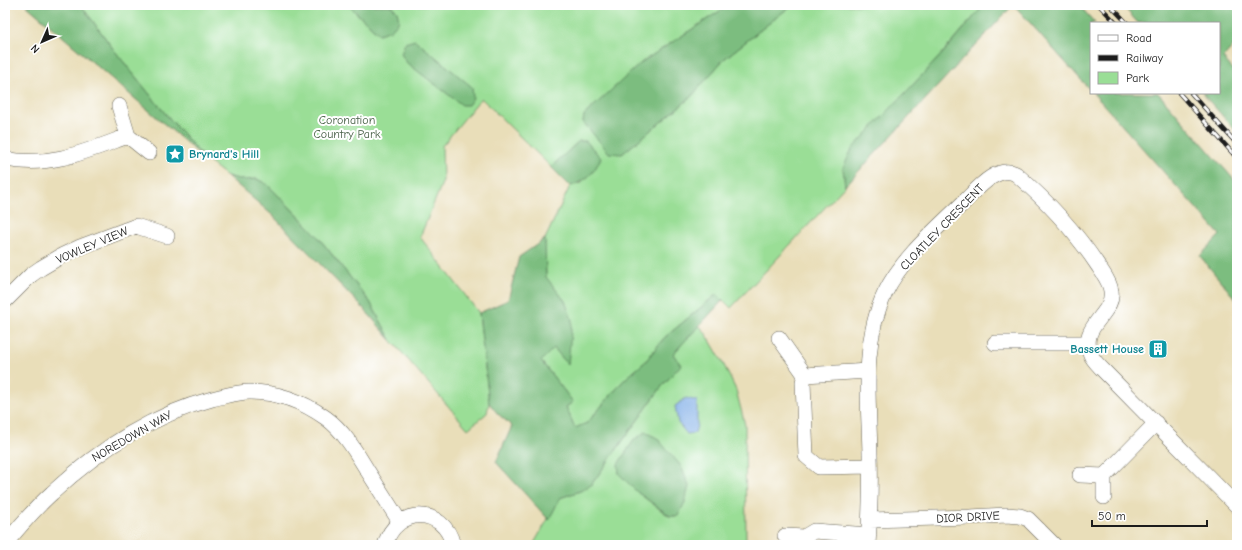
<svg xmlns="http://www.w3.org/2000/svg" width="1242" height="550" font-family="'Comic Neue',sans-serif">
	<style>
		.green { fill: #9ade96; stroke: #5b7d59; fill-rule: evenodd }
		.forest { fill: #7bbd7f; stroke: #4c6c4e }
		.water { fill: #7cabe6; stroke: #4c6481 }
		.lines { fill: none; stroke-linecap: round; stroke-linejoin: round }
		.street-casing { stroke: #646053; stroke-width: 16 }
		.street { stroke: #fff; stroke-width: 15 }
		.rail-casing { stroke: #1c1c1c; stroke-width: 4.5 }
		.rail { stroke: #fff; stroke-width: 3; stroke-dasharray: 9; stroke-linecap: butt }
		.labels { text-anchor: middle; stroke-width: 4; stroke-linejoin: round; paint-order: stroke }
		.park-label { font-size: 12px; fill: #486047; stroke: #fff }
		.culture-label { font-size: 12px; font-weight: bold; fill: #0d838f; stroke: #fff; text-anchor: start }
		.street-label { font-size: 12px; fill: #1c1c1c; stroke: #fff }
	</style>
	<rect width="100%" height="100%" fill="#fff"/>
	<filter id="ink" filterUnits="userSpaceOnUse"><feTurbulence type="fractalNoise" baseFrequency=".025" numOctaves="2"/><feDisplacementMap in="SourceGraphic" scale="8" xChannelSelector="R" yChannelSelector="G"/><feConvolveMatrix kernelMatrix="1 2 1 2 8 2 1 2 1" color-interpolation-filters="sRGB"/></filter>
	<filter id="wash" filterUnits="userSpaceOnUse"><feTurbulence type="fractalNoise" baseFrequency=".012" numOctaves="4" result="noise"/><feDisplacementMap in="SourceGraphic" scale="16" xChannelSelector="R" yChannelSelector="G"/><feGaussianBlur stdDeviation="0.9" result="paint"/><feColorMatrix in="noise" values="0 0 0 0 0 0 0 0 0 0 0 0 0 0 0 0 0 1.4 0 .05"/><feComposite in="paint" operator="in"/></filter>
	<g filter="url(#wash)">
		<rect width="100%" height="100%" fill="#e9deb9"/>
		<path class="green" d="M81,5h267l31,29 18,-23 -7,-6h339l-87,57 -20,92 68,-56 34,-39 68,-54h192l-141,163 2,18 -114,122 -14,-14 -53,44 -19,24 -21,18 -37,43 -12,5 -9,-21 7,-5 -32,-41 13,-13 14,16 -3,-63 -19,-23 -1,-25v-14l25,-53 12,-3 -3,-42 -28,26 -70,-69 -39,48 1,35 -23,56 59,76 10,90 -2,10 -19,16 -77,-89 -21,-38 -56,-70 -46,-47 -11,-6 -15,1 -15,-4 -23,-18 -40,-46 -50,-62z
			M699,325l8,10 15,26 14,29 9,35 1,120h-213l27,-47 20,-7 11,-6 72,-100 17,-20 -7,-11zM637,492l41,24h-9z"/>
		<path class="forest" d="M26,5h55l33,45 50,62 40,46z
			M348,5h42l7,6 2,10 -8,9 -12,4z
			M729,5h63l-68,54 -34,39 -68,56 -13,-1 -26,-31 1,-7 58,-53z
			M984,5h29l-168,181 -2,-18 9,-19 91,-96z
			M1014,5h65l16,18h-4v68z
			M1122,5h115v36l-14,17 14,16v58l-35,-39h17v-70h-81z
			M415,40l57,47 1,11 -5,7h-6l-55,-42 -6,-9 4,-11z
			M1093,93h65l79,90v118l-37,-45 20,-21z
			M579,141h7l15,17c-7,15 -14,23 -31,28l-19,-19z
			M227,176l15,4 15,-1 11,6 46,47 56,70 21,38 -26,-30 -94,-96z
			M545,239l1,38 19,24 7,19 -4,45 -14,-17 -13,13 32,41 -7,5 9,21 12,-5 37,-43 21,-18 19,-24 53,-44 6,6 -50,54 8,11 -18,20 -72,100 -11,6 -20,7 -11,22 -53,-58 16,-36 -14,-12 -9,-11 -10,-90 29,-13 11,-43z
			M645,432l12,6 24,28 8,20 -4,16 -7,14h-8l-33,-24 -18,-18 -1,-10 16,-24z"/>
		<path class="water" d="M686,398l11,3v24l-2,8 -8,1 -9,-11 -3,-17z"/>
	</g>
	<g filter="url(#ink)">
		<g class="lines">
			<defs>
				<path id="street" d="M119,106l9,30
					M5,159c45,9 82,-8 123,-23l21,17
					M5,301l26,-26 10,-7 22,-13 17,-8 56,-21 31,10
					M779,338l26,37
					M995,343h93
					M868,371l-63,4 -2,7 3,74 13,11 51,-1
					M1080,475l24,1
					M1104,497v-21l52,-53
					M870,520l100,-3 36,-2 14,1 8,3 26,26
					M785,536l19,1
					M5,544c15,-18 30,-36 47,-51 45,-42 100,-78 160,-94 13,-3 25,-7 38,-7 28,0 55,11 76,26 18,13 30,34 41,52 11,17 22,35 33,52
					M385,545c11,-39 59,-39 68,0
					M803,545l1,-8 10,-6 55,4
					M868,545c2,-30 3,-60 2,-91 -1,-53 -9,-111 15,-161 18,-37 53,-65 81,-93 11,-11 32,-36 50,-26 31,27 60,58 83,93 5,8 11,15 12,24 4,24 -35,35 -19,66 3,5 8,10 12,14l133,135"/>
			</defs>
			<use href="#street" class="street-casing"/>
			<use href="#street" class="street"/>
			<defs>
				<path id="rail" d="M1099,5l17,18
					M1110,5l17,18
					M1179,93l58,65
					M1191,93l46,51"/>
			</defs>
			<use href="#rail" class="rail-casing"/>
			<use href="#rail" class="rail"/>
		</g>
	</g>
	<defs>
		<symbol id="sight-square" viewBox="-11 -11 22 22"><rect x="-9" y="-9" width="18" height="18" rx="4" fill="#0f9aa8" stroke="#fff"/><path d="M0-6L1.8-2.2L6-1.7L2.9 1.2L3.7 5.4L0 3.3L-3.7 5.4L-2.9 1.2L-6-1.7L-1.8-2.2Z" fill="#fff"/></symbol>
		<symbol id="building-square" viewBox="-11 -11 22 22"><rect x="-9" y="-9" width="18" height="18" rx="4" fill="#0f9aa8" stroke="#fff"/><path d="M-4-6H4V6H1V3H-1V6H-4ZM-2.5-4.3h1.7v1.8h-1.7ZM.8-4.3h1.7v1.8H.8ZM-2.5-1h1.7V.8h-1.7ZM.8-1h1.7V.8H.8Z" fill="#fff"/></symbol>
	</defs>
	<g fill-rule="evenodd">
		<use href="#sight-square" x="164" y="143" width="22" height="22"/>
		<use href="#building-square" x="1147" y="338" width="22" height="22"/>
	</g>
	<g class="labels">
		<g class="park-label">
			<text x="347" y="124">Coronation<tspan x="347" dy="14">Country Park</tspan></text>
		</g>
		<g class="culture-label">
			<text x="189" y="158">Brynard's Hill</text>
			<text x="1144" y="353" text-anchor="end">Bassett House</text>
		</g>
		<g class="street-label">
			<text transform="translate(942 227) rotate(-46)" y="4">CLOATLEY CRESCENT</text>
			<text transform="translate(92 245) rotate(-23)" y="4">VOWLEY VIEW</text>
			<text transform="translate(132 436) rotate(-30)" y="4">NOREDOWN WAY</text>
			<text transform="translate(968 517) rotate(-3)" y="4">DIOR DRIVE</text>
		</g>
	</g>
	<rect width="1242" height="550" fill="none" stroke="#fff" stroke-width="20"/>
	<rect x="1090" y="22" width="130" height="72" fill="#ffffff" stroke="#a4a4a4"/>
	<rect x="1098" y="35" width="20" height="6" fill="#ffffff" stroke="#a4a4a4"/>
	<text x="1126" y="42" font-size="12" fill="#1c1c1c">Road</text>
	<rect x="1098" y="55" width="20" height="6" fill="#1c1c1c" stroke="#a4a4a4"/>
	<text x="1126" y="62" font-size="12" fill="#1c1c1c">Railway</text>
	<rect x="1098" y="72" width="20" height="12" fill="#9ade96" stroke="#a4a4a4"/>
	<text x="1126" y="82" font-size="12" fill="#1c1c1c">Park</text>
	<g transform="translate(42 42) rotate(225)" stroke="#ffffff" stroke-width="3" paint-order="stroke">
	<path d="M0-3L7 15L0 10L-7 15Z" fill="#1c1c1c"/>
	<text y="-6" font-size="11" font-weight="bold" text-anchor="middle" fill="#1c1c1c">N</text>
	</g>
	<path d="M1092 520v6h115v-6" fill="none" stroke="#1c1c1c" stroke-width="2"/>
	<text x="1098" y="520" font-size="12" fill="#1c1c1c" stroke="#ffffff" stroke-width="3" paint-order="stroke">50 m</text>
</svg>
